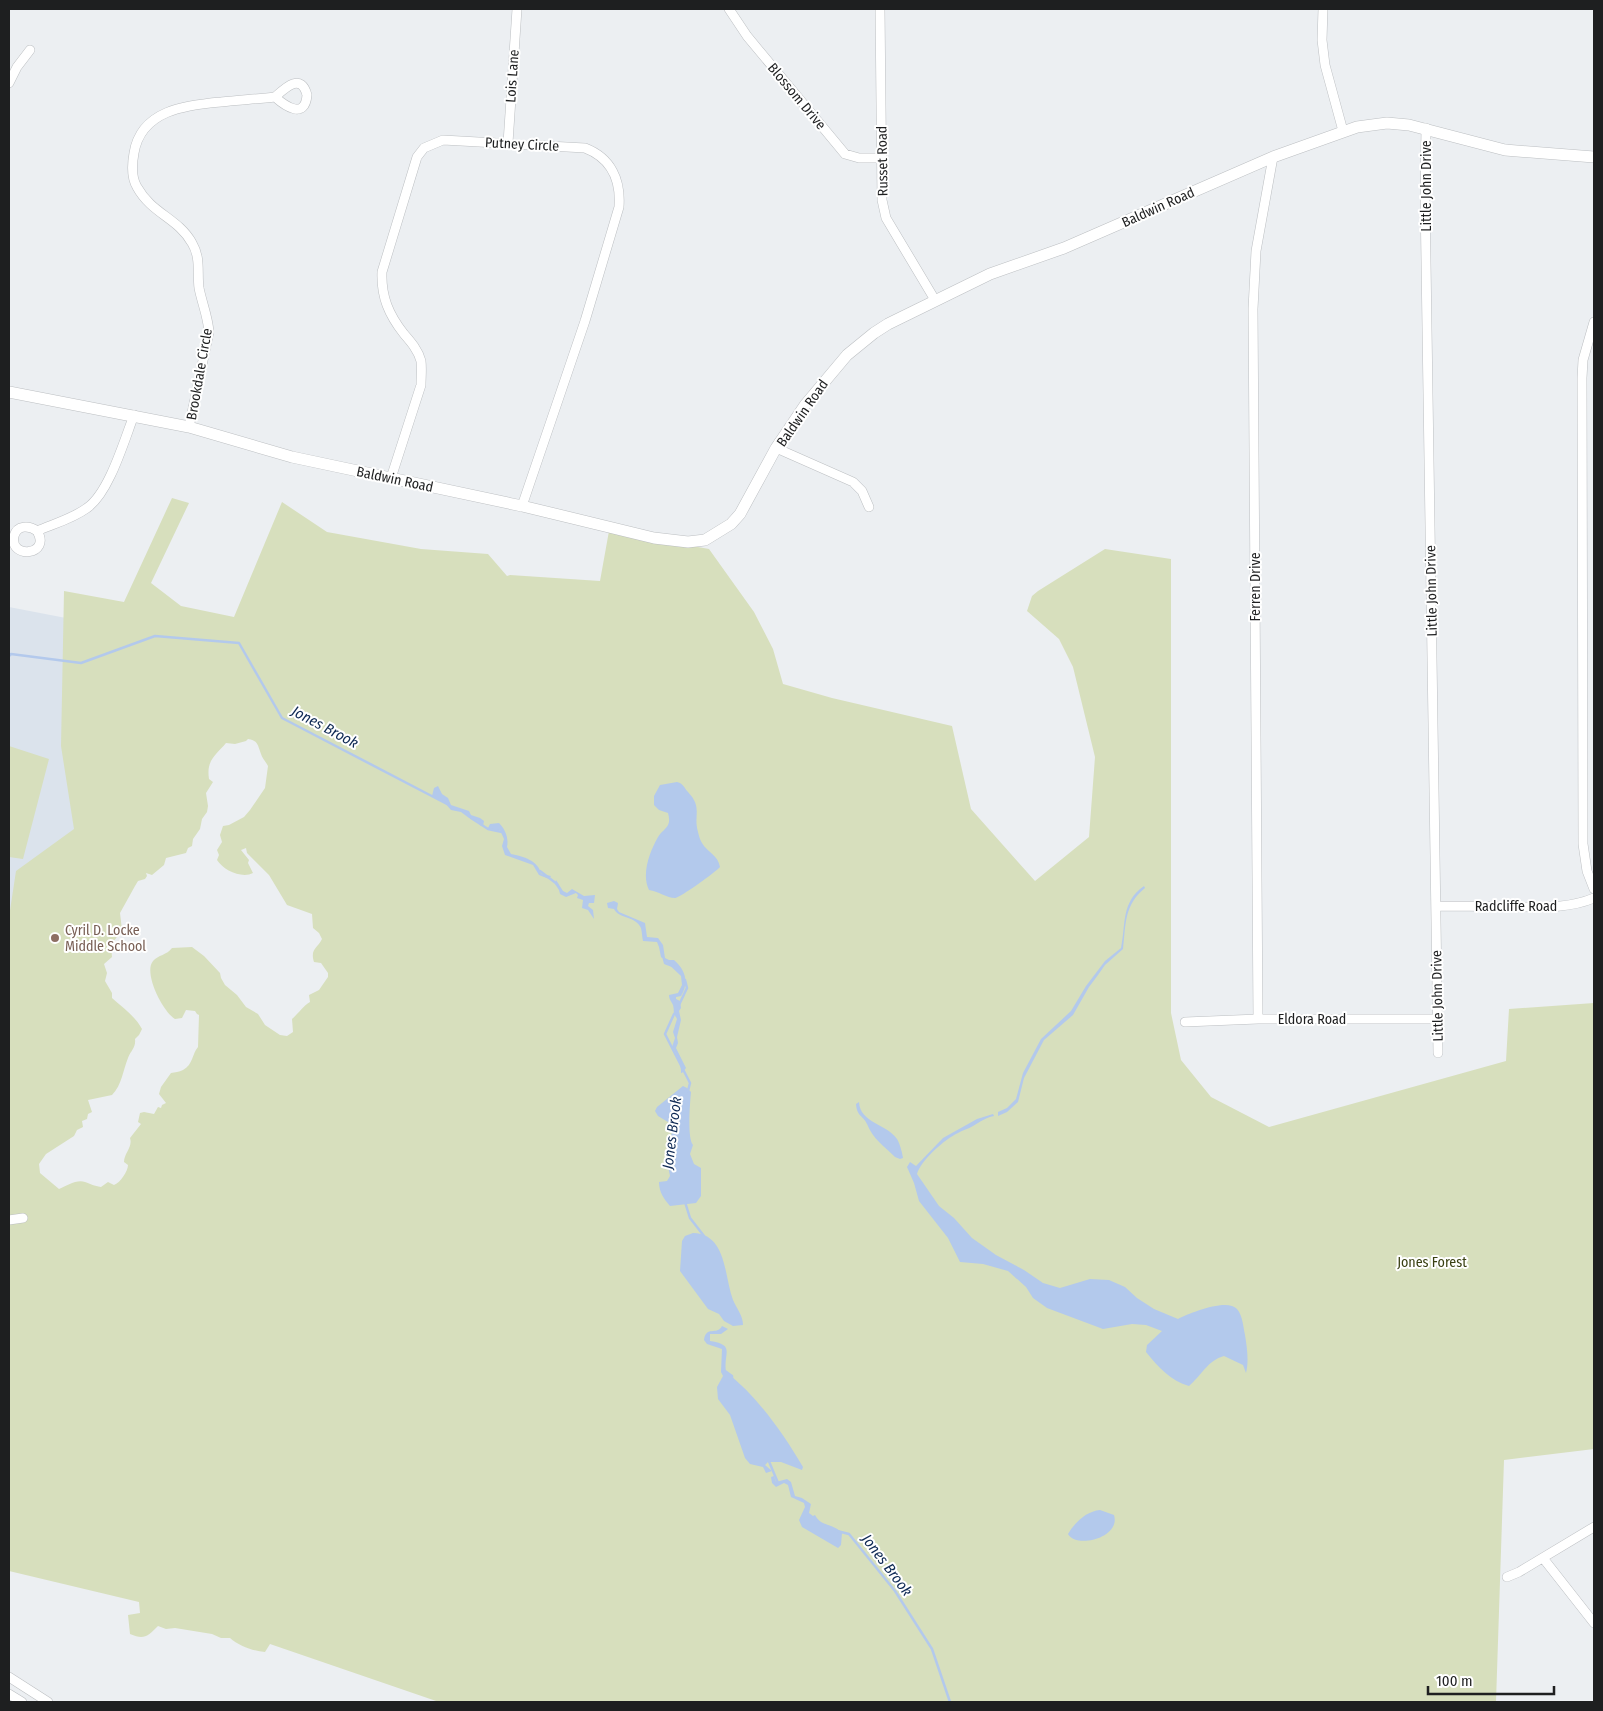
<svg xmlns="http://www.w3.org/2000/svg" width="1603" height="1711" font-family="'Fira Sans Condensed',sans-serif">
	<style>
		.built { fill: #dbe3ec }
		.green { fill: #d7dfbd; fill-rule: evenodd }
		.water { fill: #b3c9ec }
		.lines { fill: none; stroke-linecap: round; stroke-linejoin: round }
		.stream { stroke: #b3c9ec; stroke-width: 2.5 }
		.minor-casing { stroke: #bcbfc2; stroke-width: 10 }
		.tertiary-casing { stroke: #bcbfc2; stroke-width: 12 }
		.minor { stroke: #fff; stroke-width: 9 }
		.tertiary { stroke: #fff; stroke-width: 11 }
		.education-dot { fill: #8d6e63; stroke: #fff; stroke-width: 2 }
		.labels { text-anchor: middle; stroke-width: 4; stroke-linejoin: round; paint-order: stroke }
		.street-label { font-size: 14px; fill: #1e1f20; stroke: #fff }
		.education-label { font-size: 14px; fill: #785e54; stroke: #fff; text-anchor: start }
		.park-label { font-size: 14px; fill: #394012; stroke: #fff }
		.water-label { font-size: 15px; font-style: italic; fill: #0e2954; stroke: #fff }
	</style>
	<rect width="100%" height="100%" fill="#eceff2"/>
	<path class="built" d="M9,607l119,23 -119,534z"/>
	<path class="green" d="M172,498l17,5 -38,80 30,23 53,11 48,-115 45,30 94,17 67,5 19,22 3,-1 90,6 9,-50 100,18 45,63 19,37 10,35 49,14 120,28 19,83 64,72 54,-44 6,-80 -22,-90 -14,-28 -32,-28 5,-15 6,-5 67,-42 66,10v454l10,47 30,37 58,30 237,-66 3,-52 85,-6v446l-90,11 -8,242h-1057l-169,-58 -5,8c-12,-1 -26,-6 -35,-14h-9l-9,-4 -37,-6 -9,1 -8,-3c-11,11 -14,14 -28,8l-2,-19 12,-2 -1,-11 -130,-31v-654l7,-46 58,-42 -13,-83 3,-155 60,11zM248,739c10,1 10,7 13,15 1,4 5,8 7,12l-3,22 -15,22 -6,7 -15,8 -6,1 -3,9 2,7 -5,8 2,5 -2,5c6,10 25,19 36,13l-5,-10 1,-3 -8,-10 5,-2 1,5 22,22 18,30 25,9 1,14 6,5 3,6c-5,10 -12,10 -8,23l7,1 7,10v4l-9,13 -10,5 1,7c-7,4 -11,11 -18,17l1,13 -6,4 -7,-1 -15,-10 -7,-11 -12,-7 -9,-12 -12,-10 -4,-7 -1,-5 -16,-17 -12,-9 -20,1c-5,7 -14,7 -19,13 -10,12 10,51 22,58l7,-1 4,-8 9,1 2,3 2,1 -1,32c-6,7 -5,18 -15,23 -4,2 -8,2 -12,3l-10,14 -2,7 7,9 -4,2 -1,3 -3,-1 -4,7 -10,-2 -4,1 -2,9 3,2 -11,14c3,9 -6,15 -6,24l4,3c0,6 -8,18 -14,20l-6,-3 -7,5c-7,-1 -10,-3 -16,-5 -8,-3 -19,4 -26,7l-19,-16 -1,-9 7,-10 28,-18 3,-6 6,-3 -1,-6 5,-2 1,-5 4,-2 -4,-12 24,-5c10,-10 11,-25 16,-37 3,-8 8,-10 7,-19l4,-4 3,-6c-7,-13 -19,-21 -30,-31v-5l-7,-12 2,-8 -3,-9 8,-7 -1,-12 11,-15 -2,-17 15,-27 3,-5 7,-2 2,-3 -1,-3 6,2 12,-10 2,-7 20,-5 2,-5 4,-2 1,-7 7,-10 2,-10 5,-7 1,-6 -2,-13 7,-11 -4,-3c-3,-19 7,-24 17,-36l9,1 11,-3z
		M9,746l40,13 -26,100 -14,-2z"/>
	<path class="water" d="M677,782c7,2 7,6 11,10 15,16 5,23 10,40 1,4 2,8 4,11 6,10 16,12 18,24 -3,4 -40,31 -45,31 -8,0 -17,-7 -26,-8 -8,-16 1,-39 9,-53 3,-5 8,-8 10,-12 2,-4 1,-8 0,-12l-9,-3 -5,-5v-9l6,-11z
		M438,786l4,8 6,4 3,7 18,6 2,4 9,3 4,3 -1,5h-2l-3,-5 -9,-3 -8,-6 -10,-2 -7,-8 -12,-6 2,-8z
		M499,823c6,6 10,15 8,24l4,7c12,2 28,7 30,20l10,2 -2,3 -10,-4 -6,-10 -28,-10 -3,-9 2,-7 -4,-9h-13l3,-6z
		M556,880l7,11 4,2 5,-4 12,7 11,-1 -1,8h-5l-1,3 5,4 1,9 -6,-9 -6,-2 1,-8 -6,-2 1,-3 -2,-2 -10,4 -6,-3 -1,-4 -4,-6z
		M1144,886l1,2c-21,17 -19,36 -22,61l-18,16 -7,10 -9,12 -16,28 -29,25 -20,38 -6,24 -11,10 -9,4v-4l9,-4 9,-9 7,-26 18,-34 30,-28 15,-25 19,-25 16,-13c5,-24 0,-46 23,-62z
		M614,901l4,2 -1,6 2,3 26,11 2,14 11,1 5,7 2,13 4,2h5c12,10 15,23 7,36l-5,1v2l4,2 1,7 -2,3 2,9 -4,17 1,6 -2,5 10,20 -4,5h-1c1,-6 -5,-22 -9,-26l3,-9 -2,-6 4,-13c-5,-9 -2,-5 -4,-14 -1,-3 -4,-5 -4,-10l9,-2 4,-8 -1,-9 -20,-19 -2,-10 -2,-5 -14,-1c-1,-4 -1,-9 -2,-13 -5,-12 -22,-9 -27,-19l-6,-1 -1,-5z
		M683,1086l4,2 4,4c-1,11 -4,46 2,53l-3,9 4,10 7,4v28l-5,7 -26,3c-6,-7 -11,-14 -11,-24l8,-1 3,-5 -3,-14 6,-37 -15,-9 -3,-5 2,-4z
		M859,1102c1,21 28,22 38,37 3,5 5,13 6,19l-3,1 -5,-2c-11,-11 -22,-18 -28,-33 -4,-9 -10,-7 -11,-20z
		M993,1114l1,2c-9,2 -14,6 -21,10 -5,3 -10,4 -15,7 -13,6 -37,27 -41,41l22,32 15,12 18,20 24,17 28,15 19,13 17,5 30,-9 19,1 16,7 12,11 17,11 24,10c12,-6 49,-21 59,-10 6,7 6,18 8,26 2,12 4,27 1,38l-3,-8 -19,-9c-16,4 -23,20 -35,30 -18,-5 -31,-19 -43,-34l1,-7 15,-14 -16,-6 -14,-1 -29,5 -56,-21 -14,-10 -7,-11 -18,-16 -25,-7 -23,-2 -12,-24 -29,-37 -5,-18 -7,-16 3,-5 6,4 27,-28 34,-19z
		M693,1233c34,1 31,43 40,67 4,9 10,16 10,25l-10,1 -9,-5 -5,-7 -11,-5 -28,-38 2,-30 3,-5z
		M722,1326l6,3 -7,5h-11v7c26,4 13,12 16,31 31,24 57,61 77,95l-1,3 -21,-8h-13l-3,3 7,6 -6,2 -3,-6 -13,-3 -5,-6 -15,-43 -12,-16 -1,-12 6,-11 -2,-4 1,-23 -15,-5 -3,-4c2,-15 13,-4 18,-14z
		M774,1476l2,6 11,-3 4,3 4,14 7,2 9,6 -2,9 4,3 2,-1c6,12 18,8 27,18l-1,12 -3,3 -36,-21 -3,-7 6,-13 -1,-4 -13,-6 -3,-12 -4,-2 -8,4 -4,-4 -1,-6z
		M1100,1510l14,5c7,23 -38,34 -46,19 7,-12 19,-23 32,-24z"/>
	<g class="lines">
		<path class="stream" d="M9,656l2,-2 70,9 74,-27 84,7 43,75 165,86
			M471,818l17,11 14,3
			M540,871l17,13
			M664,959l1,4 8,3
			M679,1005l8,-17 -2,-8
			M674,1014l-9,20 25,49 -2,8
			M685,1202l5,16 14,18
			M725,1371l7,5v3
			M768,1459l10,24
			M837,1531l12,3 46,57 37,58 18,53"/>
		<defs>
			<path id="minor" d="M729,9l18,27 98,118 14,4h22
				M880,9l2,191 4,18 49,82
				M1323,9l-1,31 3,25 18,66
				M9,83l8,-16 13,-17
				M1426,128l-1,68 13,857
				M508,143l9,-134
				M1594,322l-11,38 -1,18 1,466 4,27 7,18
				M189,427l20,-95c-1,-15 -7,-29 -10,-44 -2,-16 2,-30 -7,-45 -14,-25 -40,-29 -55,-56 -6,-10 -5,-23 -3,-34 7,-43 52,-48 87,-51 18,-2 36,-3 54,-5 10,9 30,23 32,-2 -6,-23 -22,-7 -32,2
				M776,448l77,34 9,9 7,16
				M391,478l30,-93c0,-8 1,-16 0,-24 -3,-11 -10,-19 -17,-27 -15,-19 -23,-37 -22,-62l35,-115 7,-9 19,-8 142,8c26,10 36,32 34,59l-34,114 -63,185
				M37,531c15,24 -28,29 -23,5 3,-11 15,-11 23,-5 16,-7 35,-12 50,-23 22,-15 37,-67 47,-93
				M1436,906c25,0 49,0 74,1 28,0 58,2 84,-9
				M1258,1019l-5,-710 3,-58 17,-94
				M1185,1022l73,-3h180
				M9,1220l14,-2
				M1543,1558l51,65
				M1507,1577l12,-5 75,-45
				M9,1677l39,25
				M9,1694l13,8"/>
			<path id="tertiary" d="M9,392l180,35 103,30 230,49 132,32 34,4 17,-2 26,-16 9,-10 36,-66 29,-43 42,-50 27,-22 14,-9 102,-50 74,-26 209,-91 84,-30 30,-4 22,2 96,25 89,7"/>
		</defs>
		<use href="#minor" class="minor-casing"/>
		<use href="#tertiary" class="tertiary-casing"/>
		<use href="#minor" class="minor"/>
		<use href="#tertiary" class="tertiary"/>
	</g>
	<circle class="education-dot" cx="55" cy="938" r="5"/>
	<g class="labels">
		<g class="street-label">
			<text transform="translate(512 76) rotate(-86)" y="5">Lois Lane</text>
			<text transform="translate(797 96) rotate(50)" y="5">Blossom Drive</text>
			<text transform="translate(522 144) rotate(3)" y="5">Putney Circle</text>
			<text transform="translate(882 161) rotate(-91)" y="5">Russet Road</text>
			<text transform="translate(1426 186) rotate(-90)" y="5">Little John Drive</text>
			<text transform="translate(1158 207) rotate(-24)" y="5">Baldwin Road</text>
			<text transform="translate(199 374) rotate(-80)" y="5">Brookdale Circle</text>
			<text transform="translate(802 413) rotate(-55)" y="5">Baldwin Road</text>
			<text transform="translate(395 479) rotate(12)" y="5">Baldwin Road</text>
			<text transform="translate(1255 587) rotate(-90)" y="5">Ferren Drive</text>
			<text transform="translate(1431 591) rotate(-91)" y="5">Little John Drive</text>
			<text x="1516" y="911">Radcliffe Road</text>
			<text transform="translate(1437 996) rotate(-91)" y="5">Little John Drive</text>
			<text x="1312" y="1024">Eldora Road</text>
		</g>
		<g class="education-label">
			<text x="65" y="935">Cyril D. Locke<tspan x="65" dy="16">Middle School</tspan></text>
		</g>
		<g class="park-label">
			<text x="1432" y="1267">Jones Forest</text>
		</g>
		<g class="water-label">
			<text transform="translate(325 727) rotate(28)" y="5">Jones Brook</text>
			<text transform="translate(672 1133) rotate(-83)" y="5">Jones Brook</text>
			<text transform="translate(887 1565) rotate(53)" y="5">Jones Brook</text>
		</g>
	</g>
	<rect width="1603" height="1711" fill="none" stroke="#1e1f20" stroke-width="20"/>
	<path d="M1428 1686v8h126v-8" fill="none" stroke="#1e1f20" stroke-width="2.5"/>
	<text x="1436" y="1686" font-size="15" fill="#1e1f20" stroke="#ffffff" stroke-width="4" paint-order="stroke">100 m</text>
</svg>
